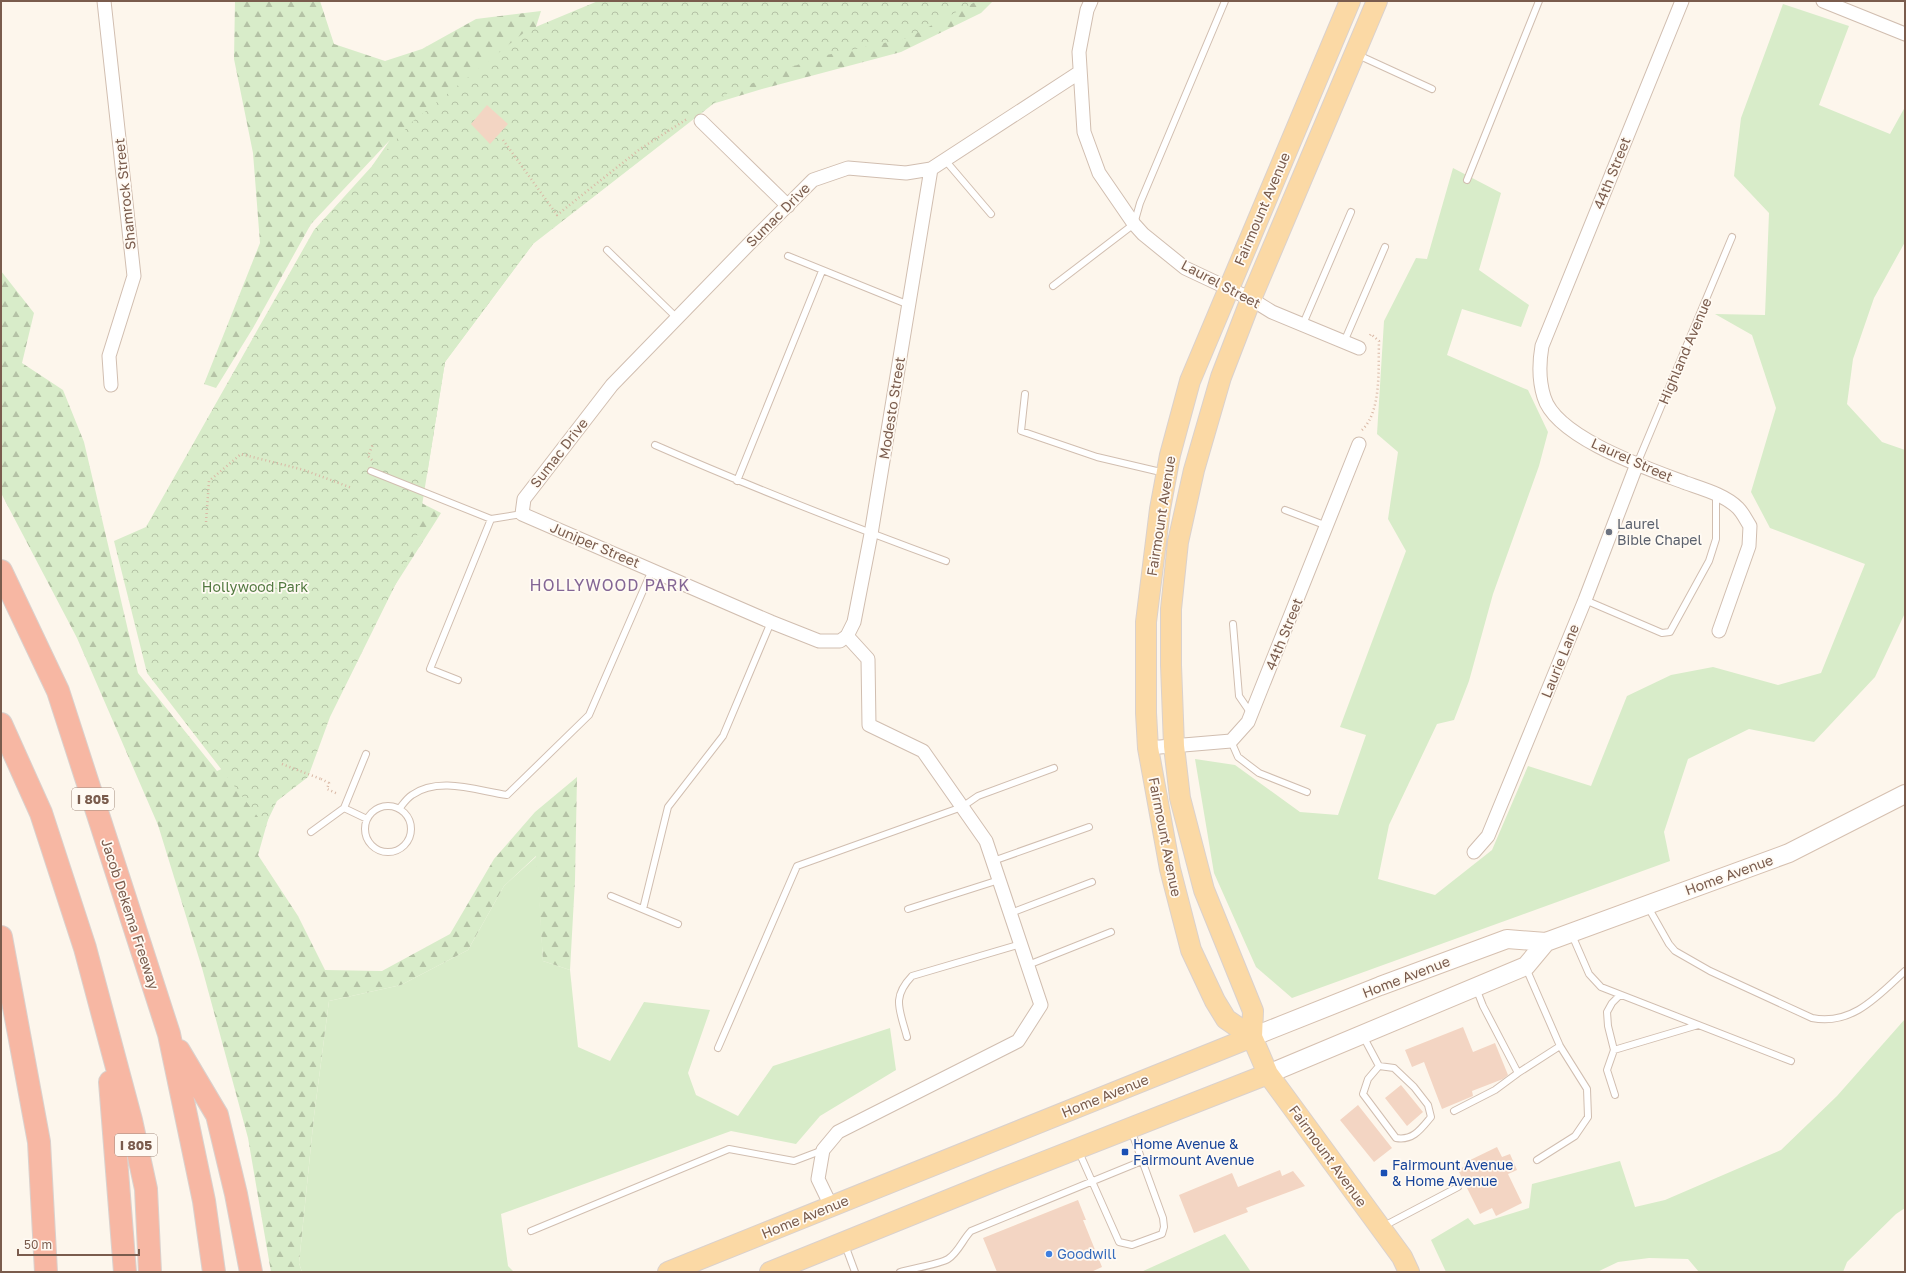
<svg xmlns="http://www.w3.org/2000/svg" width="1906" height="1273" font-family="'Golos Text',sans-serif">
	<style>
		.grass { fill: #d8ecc9 }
		.forest { fill: url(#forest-firs) }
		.park { fill: url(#park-crowns) }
		.building { fill: #f3d5c3 }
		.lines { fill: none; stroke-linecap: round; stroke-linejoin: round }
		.lane-casing { stroke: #d1beb0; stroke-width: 8 }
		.street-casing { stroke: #d1beb0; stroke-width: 15 }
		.secondary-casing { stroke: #d6c0b0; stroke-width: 20 }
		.primary-casing { stroke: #dad1cd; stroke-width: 22 }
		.highway-casing { stroke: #dad1cd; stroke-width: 24 }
		.path { stroke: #d9b8a5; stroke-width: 2.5; stroke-dasharray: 1 3; stroke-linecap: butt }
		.lane { stroke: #fff; stroke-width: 6 }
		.street { stroke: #fff; stroke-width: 13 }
		.secondary { stroke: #fff; stroke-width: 18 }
		.primary { stroke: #fbd9a5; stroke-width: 20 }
		.highway { stroke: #f7b7a3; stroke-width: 22 }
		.worship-dot { fill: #6b7280; stroke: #fffaf3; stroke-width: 1.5 }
		.transit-dot { fill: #1a4fb4; stroke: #fffaf3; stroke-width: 1.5 }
		.shop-dot { fill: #3f7fe0; stroke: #fffaf3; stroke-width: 1.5 }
		.labels { text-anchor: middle; stroke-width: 3.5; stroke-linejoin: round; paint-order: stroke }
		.shield { fill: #fffaf3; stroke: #a28b7f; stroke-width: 1 }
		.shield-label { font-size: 13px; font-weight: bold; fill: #7a5c4d }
		.street-label { font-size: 14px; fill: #7a5c4d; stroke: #fffaf3 }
		.worship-label { font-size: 14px; fill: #5b616d; stroke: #fffaf3; text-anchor: start }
		.park-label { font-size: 14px; fill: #537a41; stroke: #fffaf3 }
		.transit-label { font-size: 14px; fill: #164399; stroke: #fffaf3; text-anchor: start }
		.shop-label { font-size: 14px; fill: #366cbe; stroke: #fffaf3; text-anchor: start }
		.quarter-label { font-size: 16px; letter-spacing: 1px; fill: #846695; stroke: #fffaf3 }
	</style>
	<defs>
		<pattern id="forest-firs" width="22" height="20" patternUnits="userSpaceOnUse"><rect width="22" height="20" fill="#d8ecc9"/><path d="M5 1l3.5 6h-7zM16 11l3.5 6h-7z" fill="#b4c2a5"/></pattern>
		<pattern id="park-crowns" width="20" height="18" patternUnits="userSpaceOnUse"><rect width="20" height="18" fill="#d8ecc9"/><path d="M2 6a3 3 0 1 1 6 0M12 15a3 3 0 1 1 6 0" fill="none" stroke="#b4c2a5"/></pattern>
	</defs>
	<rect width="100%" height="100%" fill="#fdf6ec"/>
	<path class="grass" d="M1783,4l66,22 -30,79 71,29 15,-27v135l-31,56 -21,61 -6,45 35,38 23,8v163l-30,64 -61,65 -65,-13 -61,30 -24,73 6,29 -378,137 -36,-31 -42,-94 -19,-114 40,6 65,47 38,3 28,-80 -26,-8 66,-176 -18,-32 10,-67 -21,-18 7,-113 32,-63 11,1 26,-91 48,25 -22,77 50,35 -8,22 -59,-18 -15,46 81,35 20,42 -9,34 -46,128 -24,87 -15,39 -17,4 -48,101 -11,54 57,16 57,-45 36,-84 63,20 36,-90 44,-21 42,-8 65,18 43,-12 44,-109 -95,-36 -19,-36 25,-84 -24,-73 -37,-21 50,1 4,-102 -35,-37 7,-58z
		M537,856l6,105 27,9 8,77 32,14 34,-59 66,8 -22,63 8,22 42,21 35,-50 117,-38 6,42 -76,46 -24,28 -65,-13 -230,83 7,52 6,6h-212l-3,-9 15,-147 15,-115 72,-16 67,-35 36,-64z
		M1905,1019v189l-9,6 -49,48 -4,10h-144l-11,-13 -39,-1 -31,4 -21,10h-151l-15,-32 37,-22 6,7 55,-17 3,-24 88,-23 15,46 30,-7 116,-50 56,-54z
		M1225,1234l26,38h-110z"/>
	<path class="forest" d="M235,1h85l14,43 51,17 37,-12 54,-30 65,-8 -8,25v208l-88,118 -18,113 -55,-309 18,-26 -79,84 -58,104 -37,60 -12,-4 56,-141 -7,-90 -19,-94z
		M736,1h257l-12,12 -80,39 -139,37 -63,19z
		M1,271l33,42 -12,50 41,27 21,52 54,231 79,98 68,-30 115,-249 41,21 -68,107 -98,175 -17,60 40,61 27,54 57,1 68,-37 44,-75 41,-47 42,-35 -2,103 -5,90 -27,-9 -7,-105 -32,30 -36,64 -67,35 -72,16 -15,115 -15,147 3,9h-31l-23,-134 -46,-170 -44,-143 -81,-187 -76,-145z"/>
	<path class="park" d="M598,1h379l-69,37 -91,19 -91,37 -193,150 -88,118 -29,181 -86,174 -22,60 -31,24 -12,25 -118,-153 -33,-132 32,-14 168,-297 98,-108 114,-91z"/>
	<path class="building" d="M487,105l21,19 -18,20 -19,-20z
		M1463,1027l10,25 22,-9 13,32 -5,4 -31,12 1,5 -31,13 -18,-47 -12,5 -7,-17z
		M1401,1085l22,27 -16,14 -22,-28z
		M1358,1105l34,43 -18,14 -34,-42z
		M1497,1147l5,10 8,-3 7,16 -9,4 14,29 -26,13 -4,-8 -12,6 -22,-44 7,-4 -1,-3z
		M1280,1170l2,6 11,-5 12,15 -59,22 2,4 -54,21 -15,-38 53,-22 6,14z
		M1078,1200l8,20h-3l19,47 -11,5h-94l-14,-34z"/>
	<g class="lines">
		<defs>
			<path id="lane" d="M1358,55l74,34
				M945,160l46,54
				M1467,180l72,-179
				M607,250l70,68
				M788,256l121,49
				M1053,286l81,-62 6,-21 85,-202
				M1303,324l48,-112
				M1344,342l41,-95
				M1025,394l-4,37 76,26 68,16
				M655,445c96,42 193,80 291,116
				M1637,464l95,-227
				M371,471l120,48 31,-5
				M737,481l85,-210
				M1285,510l42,16
				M1585,600l77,33 8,-1 39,-71 7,-22v-45
				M1233,624l6,72 13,19
				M458,680l-28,-11 61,-150
				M1231,741l7,16 21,16 48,19
				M365 829a23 23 0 1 1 46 0a23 23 0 1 1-46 0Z
				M344,808l23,11
				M399,809c4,-5 8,-11 13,-14 27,-19 66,-4 95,0l82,-80 63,-145
				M311,832l33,-24 22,-54
				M993,861l96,-34
				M611,896l67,28
				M1648,907l21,37 6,7 35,20 102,47c40,8 66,-22 93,-47
				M643,909l25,-102 55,-71 48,-114
				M908,909l91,-29
				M1011,913l81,-31
				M1572,935l17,39 12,13 190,74
				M1028,965l83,-33
				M1526,968l34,78 27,43 1,28 -13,19 -38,24
				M1476,988l7,18 35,67
				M1363,1036l16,30 -11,13 -5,15 33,44c17,3 25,-9 35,-21l-3,-12 -14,-18 -20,-19 -15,-2
				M907,1037c-7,-27 -16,-39 5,-61l109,-32
				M718,1048l79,-182 165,-59 16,-11 76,-28
				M1614,1050l84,-25
				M1615,1095l-8,-25 7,-20 -6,-24 -1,-14 5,-9 8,-8
				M1454,1111l41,-21 23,-17 42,-27
				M1079,1152l40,90 13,3 30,-11 2,-7 -1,-9 -32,-88
				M1382,1227l76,-40
				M531,1231l198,-82 65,12 29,-11
				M845,1245l10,27
				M900,1272c10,-3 40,-8 48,-13 10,-6 15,-20 23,-28l171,-70"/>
			<path id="street" d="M104,1l30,275 -25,80 2,29
				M1091,1l-4,9 -8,42 5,80 15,41 35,51 9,10 42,34 66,31 21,13 87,36
				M1682,1l-140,345c-3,17 -3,35 2,51 12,41 105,72 142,86 17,6 39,12 52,25 5,5 8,12 12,18l-1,20 -30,85
				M1823,1l82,33
				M701,121l87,85
				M931,169l-60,365 -17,88 -7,14 -7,5h-21l-48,-19 -249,-108 2,-15 88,-114 136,-140 65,-65 35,-12 58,5 25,-4 149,-97
				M1148,748l83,-7 17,-19 111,-278
				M1474,852l14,-16 97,-236 52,-136
				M831,1206l-13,-27 5,-29 15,-18 180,-91 23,-36 -55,-164 -63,-90 -54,-26 -1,-66 -21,-23"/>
			<path id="secondary" d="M1252,1037l128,-51 127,-47 39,3 243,-89 116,-59
				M1268,1074l258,-108 20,-24"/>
			<path id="primary" d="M1377,1l-126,298 -30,78 -27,93 -16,72 -7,67v56l3,81 6,52 24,92 49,121 -1,26 16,37 134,183 7,15
				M1252,1037l-26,-18 -11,-18 -24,-51 -21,-81 -22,-121 -2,-35v-91l14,-113 10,-54 20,-74 160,-380
				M668,1272l584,-235
				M770,1272l230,-93 268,-105"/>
			<path id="highway" d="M1,571l57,120 111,343 35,167 10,71
				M1,724l40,89 44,135 46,172 15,69 4,83
				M1,937l38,205 7,130
				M179,1051l38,64 19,79 15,78
				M110,1082l15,190"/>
		</defs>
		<use href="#lane" class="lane-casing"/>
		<use href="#street" class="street-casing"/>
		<use href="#secondary" class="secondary-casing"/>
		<use href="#primary" class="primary-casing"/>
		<use href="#highway" class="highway-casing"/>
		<path class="path" d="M503,140l54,75 83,-66 47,-30
			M1362,430c20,-19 16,-63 17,-89l-8,-7 -2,3
			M372,460l-4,-4 5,-12
			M206,522l3,-41 32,-27 63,16 48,18
			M282,764l39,15
			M321,779l8,4 -2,6 11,5"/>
		<use href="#lane" class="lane"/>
		<use href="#street" class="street"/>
		<use href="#secondary" class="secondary"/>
		<use href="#primary" class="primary"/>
		<use href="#highway" class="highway"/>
	</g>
	<circle class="worship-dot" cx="1609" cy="532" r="4"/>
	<g class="transit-dot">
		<rect x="1121" y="1148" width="8" height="8" rx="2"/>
		<rect x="1380" y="1169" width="8" height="8" rx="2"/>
	</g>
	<circle class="shop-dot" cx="1049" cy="1254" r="4"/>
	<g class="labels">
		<g class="shield">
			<rect x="72" y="788" width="42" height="22" rx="3"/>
			<rect x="115" y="1134" width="42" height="22" rx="3"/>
		</g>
		<g class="shield-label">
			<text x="93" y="804">I 805</text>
			<text x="136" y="1150">I 805</text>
		</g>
		<g class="street-label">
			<text transform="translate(1612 173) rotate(-68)" y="5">44th Street</text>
			<text transform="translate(125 194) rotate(-96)" y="5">Shamrock Street</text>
			<text transform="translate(1262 209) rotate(-67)" y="5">Fairmount Avenue</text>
			<text transform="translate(778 215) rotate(-45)" y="5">Sumac Drive</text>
			<text transform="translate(1221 284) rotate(28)" y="5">Laurel Street</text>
			<text transform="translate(1685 351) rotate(-67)" y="5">Highland Avenue</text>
			<text transform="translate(892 408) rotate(-81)" y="5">Modesto Street</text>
			<text transform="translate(559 453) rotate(-52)" y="5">Sumac Drive</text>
			<text transform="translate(1632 460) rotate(24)" y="5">Laurel Street</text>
			<text transform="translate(1161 516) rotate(-81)" y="5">Fairmount Avenue</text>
			<text transform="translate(595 545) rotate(23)" y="5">Juniper Street</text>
			<text transform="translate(1284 634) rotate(-68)" y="5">44th Street</text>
			<text transform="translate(1560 661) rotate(-68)" y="5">Laurie Lane</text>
			<text transform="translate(1165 837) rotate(79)" y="5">Fairmount Avenue</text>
			<text transform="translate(1729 875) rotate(-20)" y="5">Home Avenue</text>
			<text transform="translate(130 914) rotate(72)" y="5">Jacob Dekema Freeway</text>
			<text transform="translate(1406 977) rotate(-21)" y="5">Home Avenue</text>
			<text transform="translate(1105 1096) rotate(-22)" y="5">Home Avenue</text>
			<text transform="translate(1328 1156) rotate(54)" y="5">Fairmount Avenue</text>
			<text transform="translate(805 1217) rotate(-22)" y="5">Home Avenue</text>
		</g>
		<g class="worship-label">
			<text x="1617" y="529">Laurel<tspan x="1617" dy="16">Bible Chapel</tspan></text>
		</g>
		<g class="park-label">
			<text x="255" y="592">Hollywood Park</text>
		</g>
		<g class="transit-label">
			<text x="1133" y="1149">Home Avenue &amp;<tspan x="1133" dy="16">Fairmount Avenue</tspan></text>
			<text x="1392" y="1170">Fairmount Avenue<tspan x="1392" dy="16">&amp; Home Avenue</tspan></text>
		</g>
		<g class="shop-label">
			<text x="1057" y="1259">Goodwill</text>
		</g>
		<g class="quarter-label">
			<text x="610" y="591">HOLLYWOOD PARK</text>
		</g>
	</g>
	<rect width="1906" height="1273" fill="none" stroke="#7a5c4d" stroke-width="4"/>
	<path d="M18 1249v6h121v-6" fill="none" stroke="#7a5c4d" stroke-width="2"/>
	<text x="24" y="1249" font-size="12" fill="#7a5c4d" stroke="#fffaf3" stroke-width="3" paint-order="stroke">50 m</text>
</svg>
